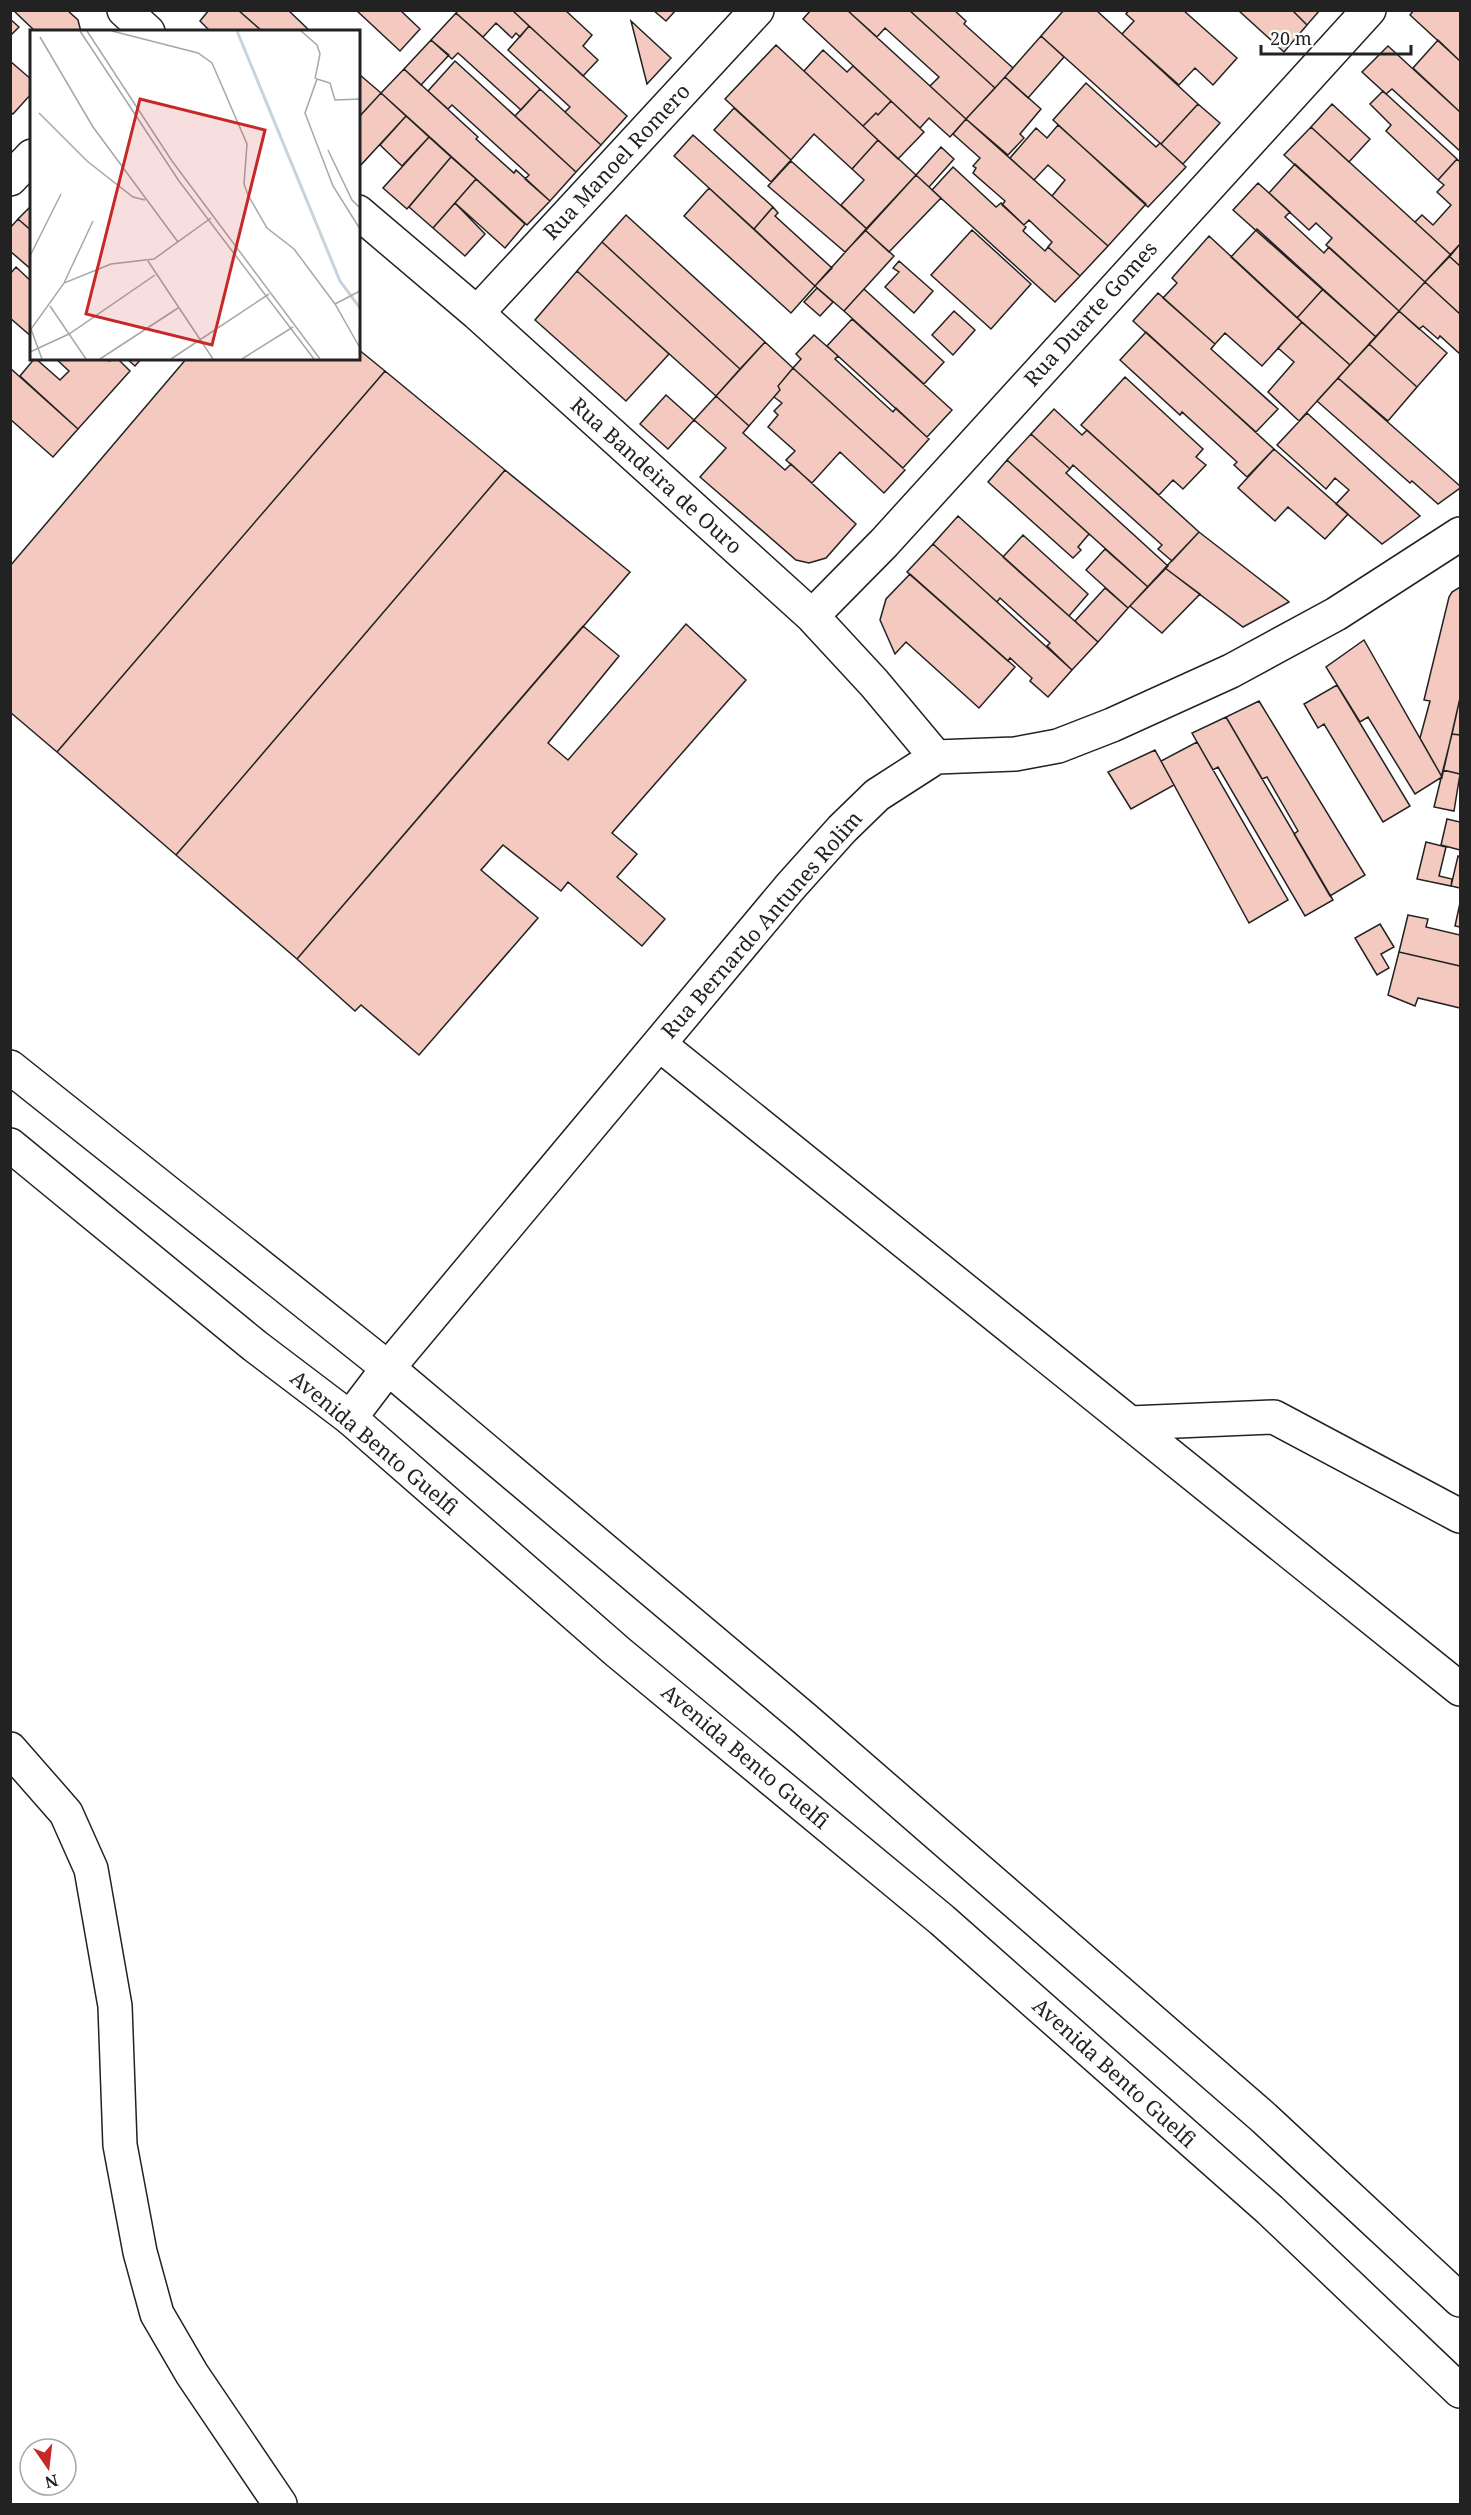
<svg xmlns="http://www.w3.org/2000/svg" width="1471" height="2515" font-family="'Noto Serif',serif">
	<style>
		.building { fill: #f3c9c0; stroke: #222; stroke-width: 1.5 }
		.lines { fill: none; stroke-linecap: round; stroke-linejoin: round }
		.minor-casing { stroke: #222; stroke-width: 36 }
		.secondary-casing { stroke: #222; stroke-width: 36 }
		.minor { stroke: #fff; stroke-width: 33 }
		.secondary { stroke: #fff; stroke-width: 33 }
		.labels { text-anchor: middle; stroke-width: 4.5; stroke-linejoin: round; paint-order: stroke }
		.street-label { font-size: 21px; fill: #222; stroke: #fff }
		.inset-river { fill: none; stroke: #c7d3dd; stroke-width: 3 }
		.inset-road { fill: none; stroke: #a7a7a7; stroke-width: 1.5 }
		.view { fill: #c62828; fill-opacity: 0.15; stroke: #c62828; stroke-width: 3 }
		.inset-edge { fill: none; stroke: #222; stroke-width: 3 }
	</style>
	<rect width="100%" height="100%" fill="#fff"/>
	<path class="building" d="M13,10h54l11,10 3,12h-45z
		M209,10h29l25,22h-52l-11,-11z
		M238,10h50l23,22h-48z
		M356,10h44l20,19 -20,22z
		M512,10l17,16 -9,11 -4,-4 -4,5 -16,-15 -13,14 -27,-24 2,-3z
		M512,10h53l27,25 -9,11 15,14 -15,16z
		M653,10h23l-10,11z
		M811,10h36l119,109 -16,18 -21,-19 -9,10 -117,-109z
		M847,10h62l86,78 -29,31 -36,-33 9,-9 -54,-49 -8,9z
		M909,10h45l12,11 -2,3 49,44 -18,20z
		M1064,10h32l102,94 -37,40 -120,-108z
		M1129,10h54l54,48 -24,27 -18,-17 -16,17 -57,-51 12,-13 -8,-7z
		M1238,10h54l15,15 -23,27z
		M1292,10h28l-13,15z
		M1414,10h46v51l-50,-46z
		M456,13l84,76 -19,21 -63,-57 -6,6 -21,-19z
		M10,19l9,8 -9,9z
		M631,21l40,37 -24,26z
		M529,26l98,90 -26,29 -36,-33 5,-5 -62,-57z
		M1041,36l23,21 -36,41 -23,-21z
		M431,40l18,15 -28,30 -17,-16z
		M1438,40l22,21v51l-47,-44z
		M776,45l102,95 -26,29 -38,-35 -23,26 -66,-61z
		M1388,46l72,66v39l-68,-62 -6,5 -24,-22z
		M823,50l24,22 6,-6 38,35 -13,14 -2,-2 -13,13 -59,-55z
		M10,61l22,19v13l-19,21 -3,-2z
		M455,61l121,111 -26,29 -25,-22 4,-4 -77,-70 -4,4 -20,-18z
		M404,69l74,68 -2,2 38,34 2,-3 34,31 -23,24 -146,-132z
		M360,75l21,18 -23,25v-42z
		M1005,77l36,32 -21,25 4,4 -16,17 -42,-36z
		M1086,83l70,64 4,-4 26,24 -38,40 -95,-87z
		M540,89l61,56 -25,27 -61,-56z
		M1383,91l74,68 -19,21 -52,-49 5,-6 -21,-21z
		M381,93l25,23 -47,51 -1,-49z
		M891,101l33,31 -26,27 -35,-33 13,-13 2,2z
		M1198,104l22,19 -37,41 -22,-20z
		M1332,104l38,35 -21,23 -38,-35z
		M734,108l57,52 -20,22 -57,-52z
		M406,116l23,21 -27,29 -22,-21z
		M966,119l142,127 -28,30 -32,-29 4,-5 -23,-22 -5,5 -22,-20 3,-4 -32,-28 3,-5 -3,-2 7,-8 -27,-24z
		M1058,125l88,79 -38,42 -56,-50 13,-16 -17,-15 -14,15 -24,-22 26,-30 11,10z
		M1311,127l140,128 -26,27 -141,-127z
		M693,135l80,72 -19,22 -80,-73z
		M429,137l22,20 -44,52 -24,-21z
		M878,140l38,35 -49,54 -26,-24 23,-25 -12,-11z
		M941,147l13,12 -25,28 -13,-12z
		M451,157l25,22 -43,49 -24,-21z
		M1457,159l3,3v82l-9,11 -36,-33 7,-7 11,10 18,-20 -14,-13 7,-7 -6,-5z
		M791,161l76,68 -22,23 -77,-66z
		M1295,164l130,118 -26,29 -73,-66 6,-7 -16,-15 -7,7 -40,-37z
		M953,167l43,40 5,-4 25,24 -3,4 22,20 3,-4 32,29 -25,26 -123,-112z
		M916,175l25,23 -52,54 -24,-22z
		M476,179l49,45 -20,24 -50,-45z
		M1258,183l32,29 -5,5 39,36 5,-6 70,64 -23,26 -143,-127z
		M709,188l106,98 -24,27 -107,-97z
		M455,203l30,31 -20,22 -32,-28z
		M32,205v26l-14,-12z
		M773,207l5,6 -3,3 57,52 -17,18 -61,-57z
		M626,215l139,127 -25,27 -138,-127z
		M18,219l14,12v39l-22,-19v-23z
		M1257,229l66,60 -26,29 -66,-61z
		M865,230l29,26 -50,55 -29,-25z
		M972,230l59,54 -40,45 -60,-54z
		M1209,236l93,86 -40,44 -37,-33 -10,11 -52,-46 14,-15 -5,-5z
		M602,242l138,127 -24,27 -139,-125z
		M1460,244v22l-11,-10z
		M1449,256l11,10v48l-35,-32z
		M899,261l34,30 -19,22 -29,-26 14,-15 -6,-4z
		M16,267l16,15v55l-22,-19v-44z
		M577,271l92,83 -43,47 -91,-81z
		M1425,282l35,32v40l-20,-18 -2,3 -15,-13 -4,3 -20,-18z
		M817,288l16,14 -13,14 -16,-14z
		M864,289l80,73 -20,22 -80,-73z
		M1323,289l53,48 -26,28 -53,-47z
		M1158,293l57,51 -4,5 67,60 -22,23 -123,-111z
		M954,311l21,19 -22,25 -21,-20z
		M1399,311l48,42 -30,34 -48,-43z
		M852,319l100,91 -25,27 -100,-91z
		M1302,322l48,43 -51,56 -31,-29 26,-30 -16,-14z
		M1146,332l128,117 -27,28 -13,-12 3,-3 -55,-50 -2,3 -60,-55z
		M814,335l24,21 -3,3 58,53 3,-4 33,31 -26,29 -110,-100 8,-9 -5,-5z
		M765,342l28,26 -15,18 2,4 -31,36 -33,-30z
		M1369,344l48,43 -29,34 -50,-43z
		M358,349l27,22 -328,381 -47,-40v-146l177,-208h171z
		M35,358l25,22 9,-9 -14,-13h52l2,3 8,-3 13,13 -52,58 -58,-53z
		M126,358h16l-7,8z
		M10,368l68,61 -25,28 -43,-38z
		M793,368l112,102 -21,23 -44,-41 -28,31 -26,-23 9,-9 -27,-24 10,-12 -4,-4 8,-8 -8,-6 6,-7 -2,-4z
		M385,371l120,99 -329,385 -119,-103z
		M1125,377l78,72 -7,8 10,8 -23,24 -10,-9 -14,15 -78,-70z
		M1338,378l122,108v2l-22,16 -26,-23 -2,2 -93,-82z
		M666,395l28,25 -26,29 -28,-25z
		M716,396l33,30 -6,7 42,37 6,-6 65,60 -30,34 -17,5 -13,-3 -96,-83 26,-29 -32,-28z
		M1054,409l28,26 5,-5 112,102 -27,29 -14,-12 4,-4 -89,-80 -3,4 -39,-35z
		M1307,413l113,103 -38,28 -46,-40 13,-14 -14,-12 -9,11 -49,-44z
		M1031,434l39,35 -4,4 102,93 -20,21 -141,-127z
		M1274,449l74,65 -23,25 -37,-32 -13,14 -37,-33z
		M1007,460l82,74 -11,13 3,3 -8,8 -85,-76z
		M505,470l125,102 -333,387 -121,-104z
		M958,516l140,126 -26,28 -25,-24 3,-3 -50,-45 -3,4 -64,-58z
		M1199,532l89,69 1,1 -46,25 -78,-59z
		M1023,535l65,59 -19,22 -66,-59z
		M933,544l139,126 -24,27 -18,-16 2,-3 -22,-20 -2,3 -101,-89z
		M1105,549l43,38 -20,21 -42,-38z
		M1165,568l35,26 -38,39 -32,-27z
		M910,574l105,93 -36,41 -73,-66 -11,12 -15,-34 6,-21z
		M1460,587v111l-18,79 -22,-39 10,-37 -6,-1 25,-103 3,-5z
		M1105,588l23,20 -30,34 -23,-21z
		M686,624l60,56 -134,153 25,21 -20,23 48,42 -23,27 -74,-64 -7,9 -58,-46 -22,25 57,48 -119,137 -58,-50 -6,6 -58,-52 286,-333 36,30 -71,87 20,17z
		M1364,640l78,137 -27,17 -47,-77 -8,5 -34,-55z
		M1337,685l73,121 -27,16 -59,-98 -6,4 -14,-24z
		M1460,698v37l-8,-1z
		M1259,701l106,174 -35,21 -36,-62 4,-3 -31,-54 -5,2 -36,-62z
		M1226,717l107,183 -28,16 -87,-149 -5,3 -21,-37z
		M1452,734l8,1v39l-17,-4z
		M1197,742l91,158 -39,23 -88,-162z
		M1155,750l19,35 -43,24 -23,-37z
		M1443,770l17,4 -6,37 -20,-4z
		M1447,819l13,3v28l-19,-5z
		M1426,842l20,5 -7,29 13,3 -1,7 -34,-7z
		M1458,856l2,1v31l-9,-2z
		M1460,903v24l-5,-1z
		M1408,915l20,4 -2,8 34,8v31l-61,-14z
		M1380,924l14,23 -13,7 8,14 -12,7 -22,-37z
		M1399,952l61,14v42l-42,-10 -3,8 -27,-11z"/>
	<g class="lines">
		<defs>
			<path id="minor" d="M124,10l24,22
				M10,179l22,-23
				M358,212l119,101 335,303 62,67 62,74
				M477,313l280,-303
				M812,616l72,-73 485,-533
				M659,1044l801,645
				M350,1418l38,-50 402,-481 52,-58 35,-34 59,-38 79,-3 43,-8 54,-21 119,-54 105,-57 124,-80
				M1130,1423l144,-6 186,99
				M10,1749l56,64 25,56 24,137 5,139 20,107 17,62 35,60 88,130"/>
			<path id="secondary" d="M10,1067l378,301 417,351 459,399 196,182
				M10,1145l245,201 95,72 268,234 324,268 328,290 190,181"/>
		</defs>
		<use href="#minor" class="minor-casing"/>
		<use href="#secondary" class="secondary-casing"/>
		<use href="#minor" class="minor"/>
		<use href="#secondary" class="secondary"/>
	</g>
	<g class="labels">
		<g class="street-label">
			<text transform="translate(617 162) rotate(-47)" y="7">Rua Manoel Romero</text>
			<text transform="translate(1091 314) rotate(-48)" y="7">Rua Duarte Gomes</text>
			<text transform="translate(656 476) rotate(42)" y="7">Rua Bandeira de Ouro</text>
			<text transform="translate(762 925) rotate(-49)" y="7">Rua Bernardo Antunes Rolim</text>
			<text transform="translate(374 1443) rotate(40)" y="7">Avenida Bento Guelfi</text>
			<text transform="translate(745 1757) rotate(40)" y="7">Avenida Bento Guelfi</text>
			<text transform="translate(1114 2073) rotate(42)" y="7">Avenida Bento Guelfi</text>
		</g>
	</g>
	<g transform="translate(30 30)">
		<rect width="330" height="330" fill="#fff"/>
		<path class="inset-river" d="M207,1l103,250 20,27"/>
		<path class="inset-road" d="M50,1l99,150 135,178M57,1l85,130 148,198M82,1l86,22 14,10 35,81 -3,40 4,11 19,33 27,21 41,55 25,44M271,1l16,14 3,9 -5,25M10,7l53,90 85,115M330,69l-25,1 -5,-17 -13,-4 -12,34 28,73 27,43M9,83l48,48 46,36 12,3M298,120l24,50 8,8M0,226l31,-62M118,231l65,98M34,253l29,-62M305,274l25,-13M20,276l36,53M0,322l39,-18 86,-59M12,329l-11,-30 33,-46 47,-19 43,-5 57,-41M70,329l78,-51M141,329l98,-65M212,329l51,-32"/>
		<path class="view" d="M110,69l125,31 -53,215 -126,-31z"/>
		<rect width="330" height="330" class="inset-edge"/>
	</g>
	<rect width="1471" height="2515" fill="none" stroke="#222222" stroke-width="24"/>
	<g transform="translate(48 2467) rotate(166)"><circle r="28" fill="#ffffff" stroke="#a7a7a7" stroke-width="1.5"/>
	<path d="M0-4.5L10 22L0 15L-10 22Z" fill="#c62828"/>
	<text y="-9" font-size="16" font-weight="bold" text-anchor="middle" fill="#222222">N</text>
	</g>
	<path d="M1261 45v9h150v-9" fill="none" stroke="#222222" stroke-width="3"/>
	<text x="1270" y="45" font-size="18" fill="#222222" stroke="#ffffff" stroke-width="4.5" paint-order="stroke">20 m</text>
</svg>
